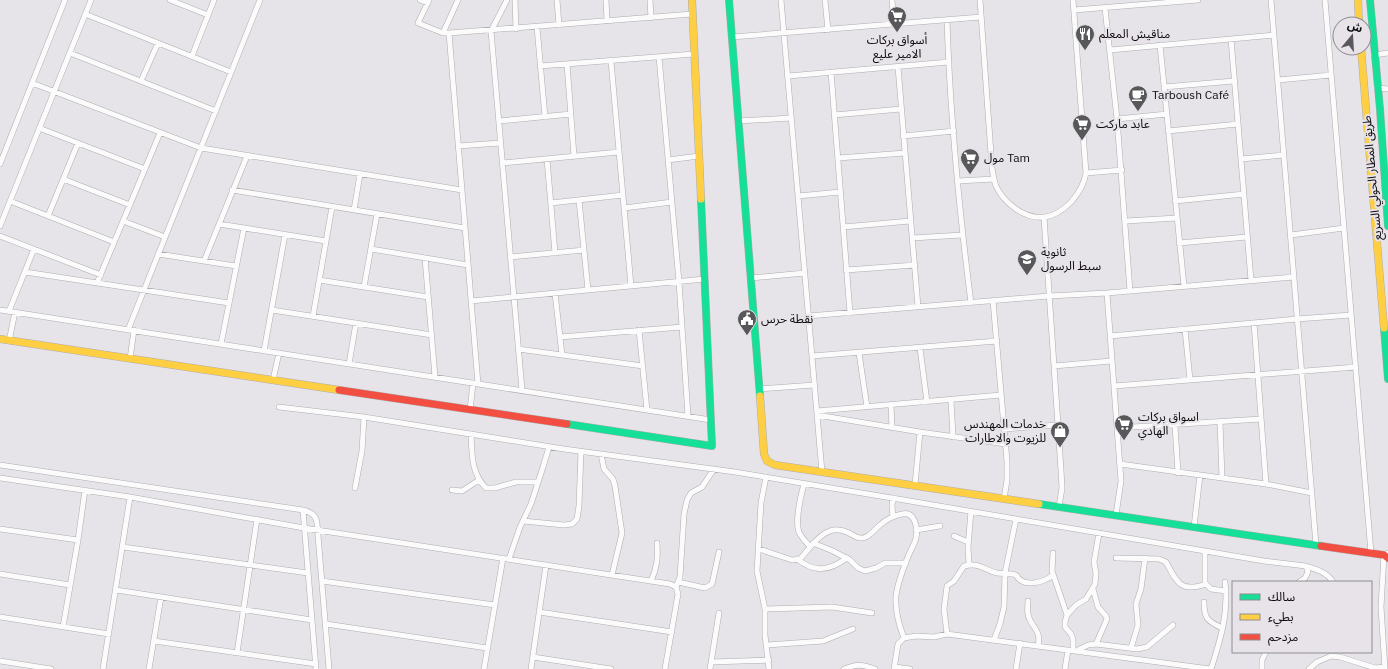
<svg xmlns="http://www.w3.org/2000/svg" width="1388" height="669" font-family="'IBM Plex Sans','Noto Sans Arabic',sans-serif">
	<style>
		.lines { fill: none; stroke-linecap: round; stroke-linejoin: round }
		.street-casing { stroke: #aeacaf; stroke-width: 6 }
		.fast-casing { stroke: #aeacaf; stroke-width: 8 }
		.slow-casing { stroke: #aeacaf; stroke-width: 8 }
		.jam-casing { stroke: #aeacaf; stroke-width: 8 }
		.street { stroke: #fbfbfc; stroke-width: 5 }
		.fast { stroke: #16e098; stroke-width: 7 }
		.slow { stroke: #ffcf43; stroke-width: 7 }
		.jam { stroke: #f24e42; stroke-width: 7 }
		.labels { text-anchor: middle; stroke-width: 4; stroke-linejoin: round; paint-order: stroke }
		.poi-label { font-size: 12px; fill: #0c0b0c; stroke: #e7e3e9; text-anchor: start }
		.street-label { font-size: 12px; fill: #0c0b0c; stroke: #e7e3e9 }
	</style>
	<rect width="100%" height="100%" fill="#e6e4e8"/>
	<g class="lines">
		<defs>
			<path id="street" d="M170,0l38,15
				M420,0l8,3
				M429,0l-11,23 25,10h6l243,-19
				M507,0l-16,31 31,359
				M515,0l1,29
				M557,0l2,25
				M606,0l1,21
				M650,0l1,18
				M781,0l41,472
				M825,0l3,30
				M892,0l2,24
				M980,0l12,168c1,6 2,13 4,18 8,17 29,34 49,31 10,-1 19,-8 26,-15 8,-9 13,-17 15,-29l-13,-173
				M1271,0l45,545
				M1325,0l46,553
				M1105,8l12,111 13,172
				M1074,10l124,-10
				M85,14l146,58
				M947,20c3,94 12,189 24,283
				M537,27l8,90
				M443,33l15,-33
				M449,33l29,351
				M732,37l249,-20
				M1231,39l20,241
				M1160,45l24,241
				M1110,50l164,-15
				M70,53l146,58
				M1374,55l14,-2
				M192,56l22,-56
				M659,57l20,225 9,134
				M611,61l20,225
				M567,64l7,92
				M540,66l154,-12
				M898,67l20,240
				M831,72l19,241
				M788,76l161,-14
				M1278,80l53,-5
				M141,81l17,-38
				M32,83l169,65 261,42
				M1164,87l70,-6
				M1377,88l11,1
				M834,115l67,-6
				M1117,119l50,-5
				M499,121l72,-7
				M738,121l53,-3
				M39,128l106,41
				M1168,131l70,-7
				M903,136l51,-5
				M458,146l42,-3
				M838,158l67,-5
				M547,159l8,94
				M1241,159l43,-4
				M668,160l31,-4
				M502,163l117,-11
				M0,164l65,-164
				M1086,173l36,-3
				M63,179l67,26
				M958,181l36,-2
				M232,190l233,38
				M798,196l42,-4
				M579,200l9,90
				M10,201l104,41
				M1175,201l69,-7
				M551,203l72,-8
				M624,208l48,-6
				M354,210l6,-36
				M48,216l30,-73
				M1044,217l17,253 1,18 -3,19
				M123,221l42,16
				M1126,221l51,-3
				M219,224l107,17
				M0,226l91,-226
				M843,227l67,-6
				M1291,235l53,-7
				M0,236l101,39
				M912,238l50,-3
				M1179,243l68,-6
				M371,249l97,16
				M158,254l78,12
				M510,257l74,-7
				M425,258l10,119
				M204,261l43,-105
				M846,270l69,-5
				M25,272l204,31
				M751,278l54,-5
				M319,280l109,17
				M97,283l63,-150
				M364,287l13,-73
				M555,293l7,62
				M1107,293l14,188 -5,34
				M471,301l234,-22
				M993,301l14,160v19l-3,19
				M0,310l711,110
				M272,310l160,25
				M9,311l25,-62
				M313,316l19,-109
				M808,316l241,-20 58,-3 187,-16
				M1254,323l12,161
				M1185,329l5,51
				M128,330l132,-330
				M639,330l8,80
				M1110,336l187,-17 54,-4
				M560,337l122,-10
				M9,341l6,-29
				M221,344l23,-116
				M920,348l7,54
				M518,349l125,17
				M264,351l21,-116
				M859,353l8,54
				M812,356l185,-15
				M130,359l4,-29
				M349,364l7,-41
				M1054,366l57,-5
				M273,380l6,-27
				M1114,386l242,-19
				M759,389l55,-4
				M951,400l2,37
				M891,405l1,23
				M279,407l85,10 200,32 171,23 163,27 366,62 42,5 2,6 -3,6 -6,4
				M470,410l3,-27
				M817,411l184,-16
				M817,415l103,17 86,12
				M1220,422l2,56
				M1175,425l3,48
				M1117,428l144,-9
				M1004,429l54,-4
				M471,434c1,20 0,39 15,54h9l21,-6h22
				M601,454l3,15 9,10 2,7 7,47 -10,42
				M1120,464l146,20 46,9
				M0,465l303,45c8,2 13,5 14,13l12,146
				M766,477l-5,26 -4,68 8,38v26l4,34
				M0,478l130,19 174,31 366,56 6,3 2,7 -13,75
				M804,484c-3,11 -10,40 -4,50 3,5 7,9 10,13
				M915,485l5,-53
				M355,488l7,-37 2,-34
				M452,490l10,1 17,-11
				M893,498l-1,8 1,11
				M303,510l13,159
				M523,521l41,4 8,-1 5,-5 2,-13 2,-55
				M1194,527l6,-52
				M0,529l78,11
				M916,530l24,-4
				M954,536l14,6
				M813,543l20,8 17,9 8,8 7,3 11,-3 9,-5h21
				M123,547l185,26
				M759,549l33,11 8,-1c13,-14 26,-38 49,-26 6,3 10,7 17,4 6,-3 9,-8 14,-12 5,-5 15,-10 22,-11 13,-3 16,14 14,24 -1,5 -4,10 -6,14 -6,14 -12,29 -14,44 -1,14 3,29 8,42
				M1205,551v32l6,6 15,2
				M1053,553l-1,18 15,44
				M1116,558l43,1 7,3c11,20 14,31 40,22
				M509,559l11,-32 11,-23 12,-37 6,-20
				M797,559c18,14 32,12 50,-1
				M969,565l-1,-18 3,-36
				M1306,566c11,4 21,6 27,16
				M0,574l70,11
				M322,581l173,24
				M651,581c6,-13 7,-23 6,-38
				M678,582l27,6 7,-4 7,-32
				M676,587l4,-10 4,-63 3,-14 4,-7 11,-6 12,-18
				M1093,589l5,18 8,9 1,3 -11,25
				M116,590l196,30
				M1028,601c0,4 -1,9 0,13 2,13 14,15 10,32
				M1204,602c0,16 3,19 18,26
				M765,609l67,-2 40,6
				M539,612l133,20
				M0,617l109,17
				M326,624l161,24
				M63,627l15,-87 7,-50
				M947,634l-3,-25 3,-23 7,-5 10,-15c16,-4 19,4 33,7 6,1 13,0 19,2 7,13 27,8 37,0
				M994,640l6,-16 4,-17 1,-34 11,-54
				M154,641l162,23
				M767,645l56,-4 30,-12
				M1131,648l7,-23 -2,-21 5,-15 4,-31
				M1073,650v-11l-2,-5 -6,-7v-5l2,-7 9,-10 10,-6 9,-15 1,-10 -2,-12 5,-29
				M1078,650l10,-5 8,-1 41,5 10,-2 26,-22
				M237,653l20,-134
				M533,657l78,12
				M0,661l51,8
				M711,662l58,-2
				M895,667l15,2
				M103,669l27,-172
				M149,669l12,-72
				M484,669l19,-111
				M531,669l15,-104
				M710,669l9,-56
				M844,669c13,-5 17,-5 31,0
				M894,669l4,-25 6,-6 12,-2 18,1 13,-3 263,35
				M1016,669l4,-26
				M1065,669l3,-19
				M1211,669c9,-28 18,-56 14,-87
				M1262,669v-9l4,-8
				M1309,669l8,-7 14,-6 9,1 35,11 10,-1
				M1385,669l-4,-62 3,-52 4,-2"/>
			<path id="fast" d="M729,0l31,396
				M1370,0l10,109 8,117
				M1384,328l4,51
				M567,424l145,22 -11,-247
				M1039,504l282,42"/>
			<path id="slow" d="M692,0l9,199
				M1358,0l1,24
				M1361,48l23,280
				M0,339l339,51
				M760,396l4,58 3,7 8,4 264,39"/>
			<path id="jam" d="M339,390l228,34
				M1321,546l63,9 4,3"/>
		</defs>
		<use href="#street" class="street-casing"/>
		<use href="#fast" class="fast-casing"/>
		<use href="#slow" class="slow-casing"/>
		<use href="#jam" class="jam-casing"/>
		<use href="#street" class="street"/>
		<use href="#fast" class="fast"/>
		<use href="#slow" class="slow"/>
		<use href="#jam" class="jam"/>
	</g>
	<defs>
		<symbol id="supermarket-pin" viewBox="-11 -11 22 30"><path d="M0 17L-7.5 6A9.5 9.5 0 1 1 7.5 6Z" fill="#585759" stroke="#e7e3e9"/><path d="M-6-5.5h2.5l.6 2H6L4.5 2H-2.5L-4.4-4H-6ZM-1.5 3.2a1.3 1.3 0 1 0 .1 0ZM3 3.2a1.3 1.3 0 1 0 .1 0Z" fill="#fff"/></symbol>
		<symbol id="restaurant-pin" viewBox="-11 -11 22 30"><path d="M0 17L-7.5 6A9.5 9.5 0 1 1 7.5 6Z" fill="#585759" stroke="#e7e3e9"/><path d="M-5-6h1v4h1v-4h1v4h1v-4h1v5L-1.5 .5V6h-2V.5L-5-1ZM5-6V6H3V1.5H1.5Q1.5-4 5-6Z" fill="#fff"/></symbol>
		<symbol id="cafe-pin" viewBox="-11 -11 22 30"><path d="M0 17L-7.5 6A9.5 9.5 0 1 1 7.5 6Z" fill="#585759" stroke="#e7e3e9"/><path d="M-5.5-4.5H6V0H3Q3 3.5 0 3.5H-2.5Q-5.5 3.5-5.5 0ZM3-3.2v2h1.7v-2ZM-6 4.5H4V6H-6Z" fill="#fff"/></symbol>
		<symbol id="school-pin" viewBox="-11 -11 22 30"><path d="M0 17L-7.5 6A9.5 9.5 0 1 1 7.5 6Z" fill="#585759" stroke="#e7e3e9"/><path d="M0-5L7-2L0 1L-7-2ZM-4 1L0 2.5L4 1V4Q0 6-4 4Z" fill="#fff"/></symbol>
		<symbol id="civic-pin" viewBox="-11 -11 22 30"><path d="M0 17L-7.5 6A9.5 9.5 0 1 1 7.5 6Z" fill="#585759" stroke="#e7e3e9"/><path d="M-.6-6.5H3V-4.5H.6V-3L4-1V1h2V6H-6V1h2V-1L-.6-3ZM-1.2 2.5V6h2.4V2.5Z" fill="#fff"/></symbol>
		<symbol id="shop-pin" viewBox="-11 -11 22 30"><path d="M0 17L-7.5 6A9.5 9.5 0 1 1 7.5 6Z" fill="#585759" stroke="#e7e3e9"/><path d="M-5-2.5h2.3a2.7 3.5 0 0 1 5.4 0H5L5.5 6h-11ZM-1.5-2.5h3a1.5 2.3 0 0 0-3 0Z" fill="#fff"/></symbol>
	</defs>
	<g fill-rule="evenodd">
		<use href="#supermarket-pin" x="886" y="5" width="22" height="30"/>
		<use href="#restaurant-pin" x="1074" y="23" width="22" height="30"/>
		<use href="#cafe-pin" x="1127" y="84" width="22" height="30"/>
		<use href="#supermarket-pin" x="1071" y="113" width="22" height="30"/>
		<use href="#supermarket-pin" x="959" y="147" width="22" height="30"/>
		<use href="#school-pin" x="1016" y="248" width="22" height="30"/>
		<use href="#civic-pin" x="736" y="308" width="22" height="30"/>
		<use href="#supermarket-pin" x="1113" y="413" width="22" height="30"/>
		<use href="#shop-pin" x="1049" y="420" width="22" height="30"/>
	</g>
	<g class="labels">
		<g class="poi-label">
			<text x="1099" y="38">مناقيش المعلم</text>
			<text x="897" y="44" text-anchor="middle">أسواق بركات<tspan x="897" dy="14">الامير عليع</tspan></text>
			<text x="1152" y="99">Tarboush Café</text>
			<text x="1096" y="128">عابد ماركت</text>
			<text x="984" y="162">مول Tam</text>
			<text x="1041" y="256">ثانوية<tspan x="1041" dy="14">سبط الرسول</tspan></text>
			<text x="761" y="323">نقطة حرس</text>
			<text x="1138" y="421">اسواق بركات<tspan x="1138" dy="14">الهادي</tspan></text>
			<text x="1046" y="428" text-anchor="end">خدمات المهندس<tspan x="1046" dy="14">للزيوت والاطارات</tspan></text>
		</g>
		<g class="street-label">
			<text transform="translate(1372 178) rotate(-95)" y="4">طريق المطار الحولي السريع</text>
		</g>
	</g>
	<rect x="1232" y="581" width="140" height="72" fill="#e7e3e9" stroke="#8f8d91"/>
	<rect x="1240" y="594" width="20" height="6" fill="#16e098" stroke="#8f8d91"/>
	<text x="1268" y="601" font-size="12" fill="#0c0b0c">سالك</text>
	<rect x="1240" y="614" width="20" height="6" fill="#ffcf43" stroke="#8f8d91"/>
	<text x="1268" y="621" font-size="12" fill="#0c0b0c">بطيء</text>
	<rect x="1240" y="634" width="20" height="6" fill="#f24e42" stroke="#8f8d91"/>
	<text x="1268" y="641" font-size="12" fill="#0c0b0c">مزدحم</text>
	<g transform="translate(1352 36) rotate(18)"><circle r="19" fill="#e7e3e9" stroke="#8f8d91"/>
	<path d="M0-3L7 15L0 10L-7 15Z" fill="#585759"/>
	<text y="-6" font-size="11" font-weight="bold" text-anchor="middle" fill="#0c0b0c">ش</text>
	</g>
</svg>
